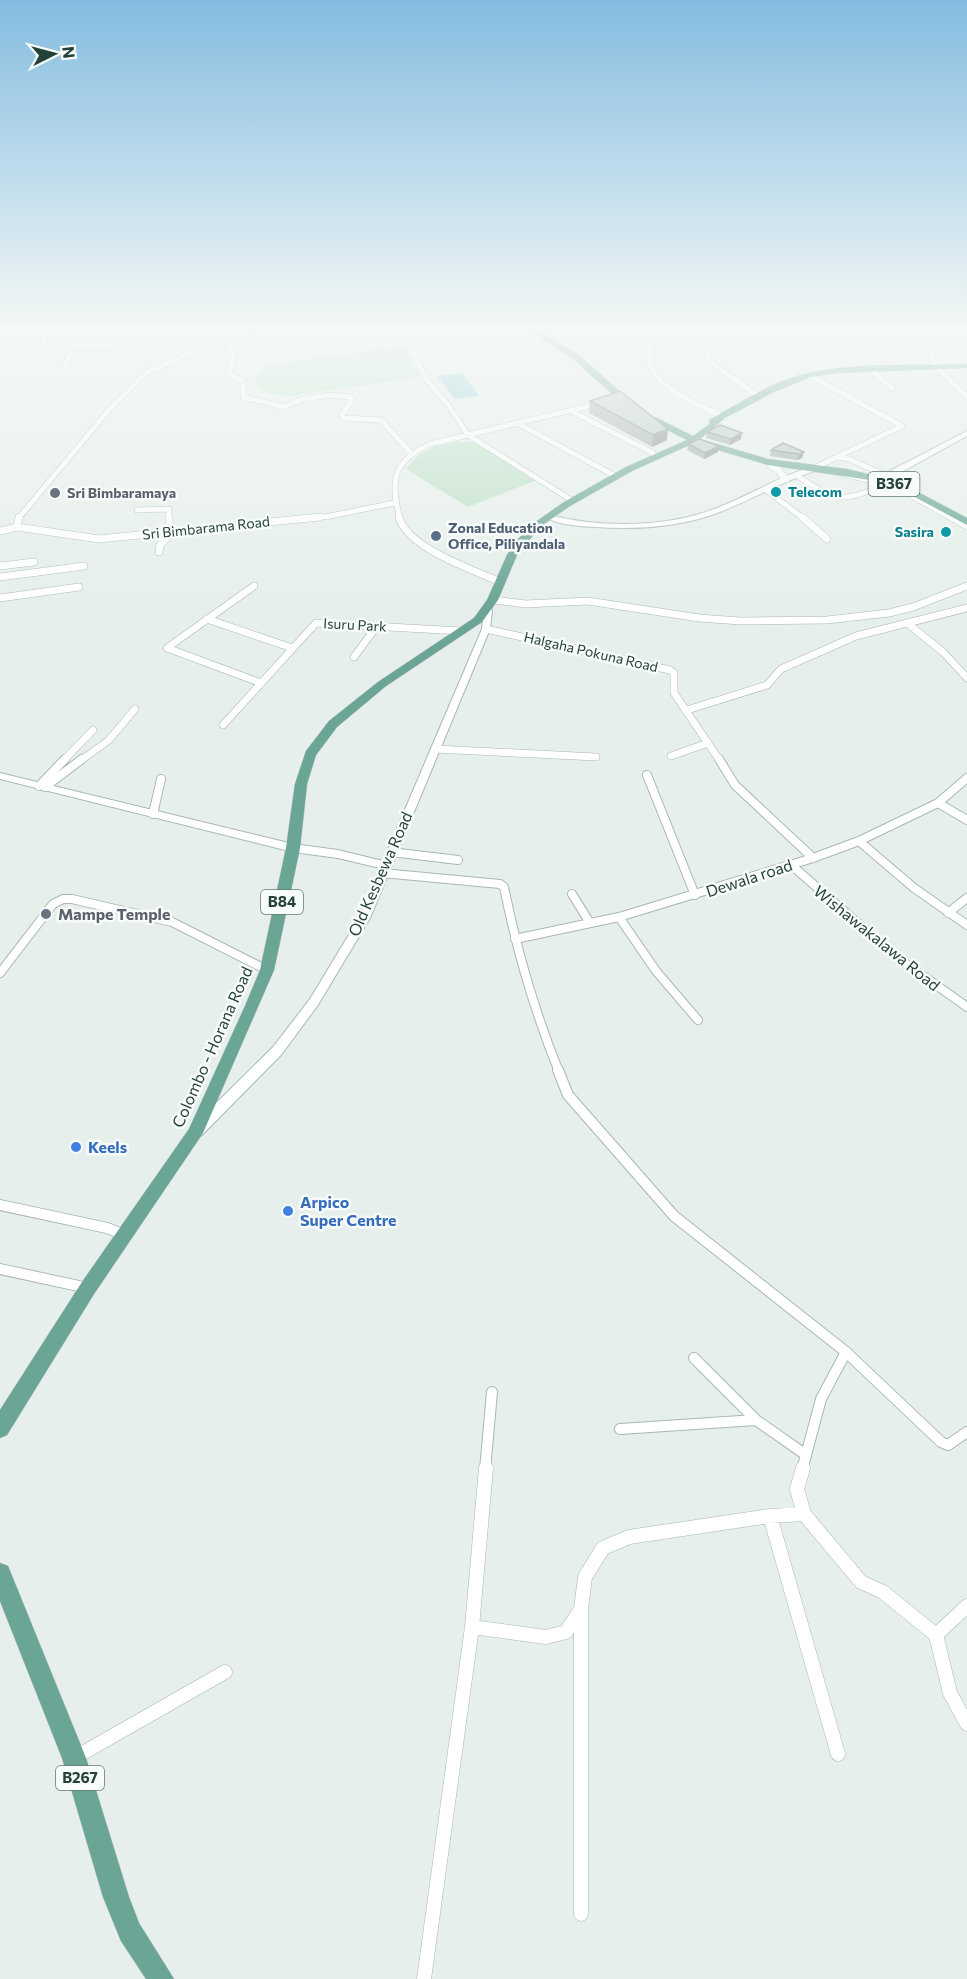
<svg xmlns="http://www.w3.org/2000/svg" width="967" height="1979" font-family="Commissioner,sans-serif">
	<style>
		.green { fill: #bfe0c8 }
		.water { fill: #8ec9d4 }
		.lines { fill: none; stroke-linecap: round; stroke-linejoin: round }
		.minor-far4-casing { stroke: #a8b8b2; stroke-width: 6 }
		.minor-far3-casing { stroke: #a8b8b2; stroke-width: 8 }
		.minor-far2-casing { stroke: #a8b8b2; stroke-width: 10 }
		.minor-far1-casing { stroke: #a8b8b2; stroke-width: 12 }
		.minor-casing { stroke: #a8b8b2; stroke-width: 15 }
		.tertiary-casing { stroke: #a8b8b2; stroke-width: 2 }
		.secondary-casing { stroke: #a4bbb3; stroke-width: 1 }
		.primary-casing { stroke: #c2cac8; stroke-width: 1 }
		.minor-far4 { stroke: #fff; stroke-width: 5 }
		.minor-far3 { stroke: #fff; stroke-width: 7 }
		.minor-far2 { stroke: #fff; stroke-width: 8 }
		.minor-far1 { stroke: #fff; stroke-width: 10 }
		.minor { stroke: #fff; stroke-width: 14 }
		.tertiary { fill: #fff; fill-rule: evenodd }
		.secondary { fill: #fff; fill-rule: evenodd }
		.primary { fill: #6aa596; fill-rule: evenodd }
		.wall { fill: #a1aea9 }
		.shaded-wall { fill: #838d89 }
		.building { fill: #bbcac4; stroke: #838d89; stroke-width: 1.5 }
		.culture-dot { fill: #0f9aa8; stroke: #f7fbf9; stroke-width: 2 }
		.worship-dot { fill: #6b7280; stroke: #f7fbf9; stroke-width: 2 }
		.service-dot { fill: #5c6f8a; stroke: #f7fbf9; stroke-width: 2 }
		.shop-dot { fill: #3f7fe0; stroke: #f7fbf9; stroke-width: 2 }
		.labels { text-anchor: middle; stroke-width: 5; stroke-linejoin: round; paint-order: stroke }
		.far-culture-label { font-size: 14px; font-weight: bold; fill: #0d838f; stroke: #f7fbf9; text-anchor: start }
		.far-worship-label { font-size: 14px; font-weight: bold; fill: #5b616d; stroke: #f7fbf9; text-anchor: start }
		.far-street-label { font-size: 14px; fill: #24423a; stroke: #f7fbf9 }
		.far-service-label { font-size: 14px; font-weight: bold; fill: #4e5e75; stroke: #f7fbf9; text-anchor: start }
		.shield { fill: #f7fbf9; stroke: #637a73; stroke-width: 1.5 }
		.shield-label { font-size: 15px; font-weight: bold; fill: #24423a }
		.street-label { font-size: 16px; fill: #24423a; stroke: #f7fbf9 }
		.worship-label { font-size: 16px; font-weight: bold; fill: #5b616d; stroke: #f7fbf9; text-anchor: start }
		.shop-label { font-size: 16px; font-weight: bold; fill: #366cbe; stroke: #f7fbf9; text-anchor: start }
	</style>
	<rect width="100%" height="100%" fill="#e6efeb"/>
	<path class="green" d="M404,345l16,32 -130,19 -21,-2 -15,-12 12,-16z
		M457,442h22l58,38 -69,27 -62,-38c14,-19 28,-23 51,-27z"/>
	<path class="water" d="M462,373l17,23 -24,3 -18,-23z"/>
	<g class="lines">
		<defs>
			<path id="minor-far4" d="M34,329l8,5 4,13 67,-1 13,-3 18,-9 89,-1 -4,16 5,5 -5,20 14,7v16l40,10 20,-8 26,-4 22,2 1,3 -10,15 2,3 37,2 30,33
				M651,329c0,12 -4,27 0,38 9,23 53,41 74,50
				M697,329l14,33 48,35
				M0,330l8,-1
				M407,341l20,39 22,26 19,29 105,66
				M929,350l8,18 30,29
				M65,365l8,-17
				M871,370l21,18
				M809,375l93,51 -88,42
				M571,411l82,42
				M519,424l98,53
				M837,457l12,2 40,18
				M796,475c41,27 43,28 89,10
				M765,489l39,30
				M137,510l32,-1v10
				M18,519l89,-107 39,-39 87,-40 49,-4
				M305,519l25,-3 64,-13
				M400,519c-10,-39 -8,-57 30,-75l171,-41"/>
			<path id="minor-far3" d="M399,517c8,31 73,52 101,65
				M802,517l25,22
				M17,527l2,-10
				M0,531l17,-4 82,12 221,-22
				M159,552l1,-7 9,-9v-19
				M0,566l34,-4
				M0,577l84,-11
				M254,586l-87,62 94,35
				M0,598l79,-11
				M493,600l33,4 62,-3 111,17 41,3 87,-1 62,-7 24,-6 54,-21
				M207,619l85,29
				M907,623l36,29 24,26
				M486,629l184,41 4,3v20l46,68
				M354,657l23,-31
				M687,710l80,-25 14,-16 75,-33 111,-28
				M223,725l93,-102 145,8
				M435,749l161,8
				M671,756l37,-13
				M63,761l30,-31
				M80,761l29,-21 26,-31"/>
			<path id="minor-far2" d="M719,759l16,26 78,73
				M647,775l48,120
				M39,786l26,-27
				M45,787l37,-28
				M938,803l29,17
				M153,814l8,-35
				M859,841l55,47 53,37
				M391,852l67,8
				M790,864l108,94 69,49
				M382,873l118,11 4,3c13,65 30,123 55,185
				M572,894l18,29
				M948,913l19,-15
				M619,917l37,54 42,49
				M515,939l104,-22 194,-59 46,-17 79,-38 29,-25
				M0,973l53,-69 10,-5h9l100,23 95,48"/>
			<path id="minor-far1" d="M558,1070l10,25 106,121 172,136 95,90 7,3 19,-13
				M0,1205l107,23 18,7
				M0,1269l88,19
				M694,1358l62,62
				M620,1429l136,-9 50,35
				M485,1470l7,-78
				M802,1470l19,-71 25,-47"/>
			<path id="minor" d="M803,1468l-6,21 7,25 57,68 22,10 53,43 14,58 17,31
				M804,1514l-34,2 68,238
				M581,1611v303
				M472,1627l14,-159
				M936,1635l31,-29
				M74,1758l151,-86
				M424,1979l48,-352 74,10 20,-5 15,-23 4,-32 18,-29 26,-11 141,-21"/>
			<path id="tertiary" d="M967,431v5l-71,39 -9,8 -7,-2 10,-10z
				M814,466h3v4c-34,11 -64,29 -97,42 -39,15 -84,18 -126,15 -15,-1 -36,-2 -49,-10l4,-2c53,13 117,13 168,-7 33,-13 63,-32 97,-42z
				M488,607l4,3 -2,19 -120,289 -52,87 -37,50 -79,80 -5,2 -5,-2 -2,-4 2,-4 81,-80 37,-48 49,-81 21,-50 -42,-10 -45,-6 -293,-73v-6l293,71 45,6 45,11 99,-232 2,-19z"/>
			<path id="secondary" d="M767,463c11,-1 17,8 22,17l-1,2h-6l-5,-9 -10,-6z
				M843,473c35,-3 95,31 124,50v7l-60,-34 -32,-12 -32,-7z"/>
			<path id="primary" d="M528,329h8l44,27 54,48v4h-6l-54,-48z
				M967,364v4l-129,5 -27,4 -37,15 -49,26 -25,21 68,20 79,10 29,7 42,16 49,26v7l-56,-30 -41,-15 -102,-15 -74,-22 -62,28 -62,35 -30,21 -23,28 -19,45 -16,22 -96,64 -49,41 -21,28 -9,29 -7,64 -26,122 -71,163 -109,161 -87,141 -7,3v-28l82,-128 107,-153 56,-123 15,-36 26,-122 9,-64 11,-33 23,-30 49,-39 96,-64 13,-18 20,-45 8,-13 19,-19 30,-21 62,-35 61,-27 -38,-19v-4h6l38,19 17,-12 -1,-4c31,-17 65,-40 100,-47 50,-11 107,-7 158,-9z
				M0,1563l8,3 78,192 43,139 10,26 35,56h-28l-25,-38 -18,-44 -41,-139 -62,-157z"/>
		</defs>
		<use href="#minor-far4" class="minor-far4-casing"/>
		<use href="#minor-far3" class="minor-far3-casing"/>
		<use href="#minor-far2" class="minor-far2-casing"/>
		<use href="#minor-far1" class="minor-far1-casing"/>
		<use href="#minor" class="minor-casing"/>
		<use href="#tertiary" class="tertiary-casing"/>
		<use href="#secondary" class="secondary-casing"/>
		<use href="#primary" class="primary-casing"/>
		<use href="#minor-far4" class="minor-far4"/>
		<use href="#minor-far3" class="minor-far3"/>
		<use href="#minor-far2" class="minor-far2"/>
		<use href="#minor-far1" class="minor-far1"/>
		<use href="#minor" class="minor"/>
		<use href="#tertiary" class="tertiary"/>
		<use href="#secondary" class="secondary"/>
		<use href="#primary" class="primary"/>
	</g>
	<path class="wall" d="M590,401l77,39 -15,7 -63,-34z
		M707,432l34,7 -11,6 -24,-7z
		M783,443l19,15 -5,2 -27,-4 1,-6z
		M688,444l31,2 -1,6 -14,7 -17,-9z"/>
	<path class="shaded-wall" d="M668,429l-1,11 -15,7 1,-12z
		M742,433l-1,6 -11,6 1,-6z
		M719,446l-1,6 -14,7 1,-6z
		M804,452l-2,6 -5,2 2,-6z"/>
	<path class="building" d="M620,391l48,38 -15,6 -63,-34z
		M720,425l22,8 -11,6 -24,-7z
		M699,439l20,7 -14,7 -17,-9z
		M783,443l21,9 -5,2 -28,-4z"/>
	<linearGradient id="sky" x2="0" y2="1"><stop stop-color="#84bce0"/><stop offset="0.54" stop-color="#f4f8f6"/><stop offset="1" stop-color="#f4f8f6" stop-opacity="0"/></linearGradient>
	<rect width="967" height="606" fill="url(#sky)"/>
	<g class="culture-dot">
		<circle cx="776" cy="492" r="6"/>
		<circle cx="946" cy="532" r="6"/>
	</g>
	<g class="worship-dot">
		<circle cx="55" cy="493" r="6"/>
		<circle cx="46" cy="914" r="6"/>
	</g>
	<circle class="service-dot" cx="436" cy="536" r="6"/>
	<g class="shop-dot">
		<circle cx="76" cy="1147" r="6"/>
		<circle cx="288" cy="1211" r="6"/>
	</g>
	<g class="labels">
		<g class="far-culture-label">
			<text x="788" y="497">Telecom</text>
			<text x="934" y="537" text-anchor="end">Sasira</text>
		</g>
		<g class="far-worship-label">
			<text x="67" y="498">Sri Bimbaramaya</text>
		</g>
		<g class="far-street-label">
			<text transform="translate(206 528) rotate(-6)" y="5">Sri Bimbarama Road</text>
			<text transform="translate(355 625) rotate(3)" y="5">Isuru Park</text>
			<text transform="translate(591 652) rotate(13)" y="5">Halgaha Pokuna Road</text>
		</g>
		<g class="far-service-label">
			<text x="448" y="533">Zonal Education<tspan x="448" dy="16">Office, Piliyandala</tspan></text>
		</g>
		<g class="shield">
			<rect x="868.5" y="472" width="51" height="24" rx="4.5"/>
			<rect x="261" y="890" width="42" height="24" rx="4.5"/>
			<rect x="56" y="1766" width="48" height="24" rx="4.5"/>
		</g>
		<g class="shield-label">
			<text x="894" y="489">B367</text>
			<text x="282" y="907">B84</text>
			<text x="80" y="1783">B267</text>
		</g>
		<g class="street-label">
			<text transform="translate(380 874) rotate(-66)" y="6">Old Kesbewa Road</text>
			<text transform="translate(749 878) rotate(-18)" y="6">Dewala road</text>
			<text transform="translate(877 938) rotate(39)" y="6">Wishawakalawa Road</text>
			<text transform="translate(212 1047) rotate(-66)" y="6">Colombo - Horana Road</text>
		</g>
		<g class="worship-label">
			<text x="58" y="920">Mampe Temple</text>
		</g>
		<g class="shop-label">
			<text x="88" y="1153">Keels</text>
			<text x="300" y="1208">Arpico<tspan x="300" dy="18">Super Centre</tspan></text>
		</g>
	</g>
	<g transform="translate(54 54) rotate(84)" stroke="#f7fbf9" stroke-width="4.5" paint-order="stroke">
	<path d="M0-4.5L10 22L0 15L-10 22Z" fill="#24423a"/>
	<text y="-9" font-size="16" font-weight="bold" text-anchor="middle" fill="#24423a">N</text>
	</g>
</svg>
